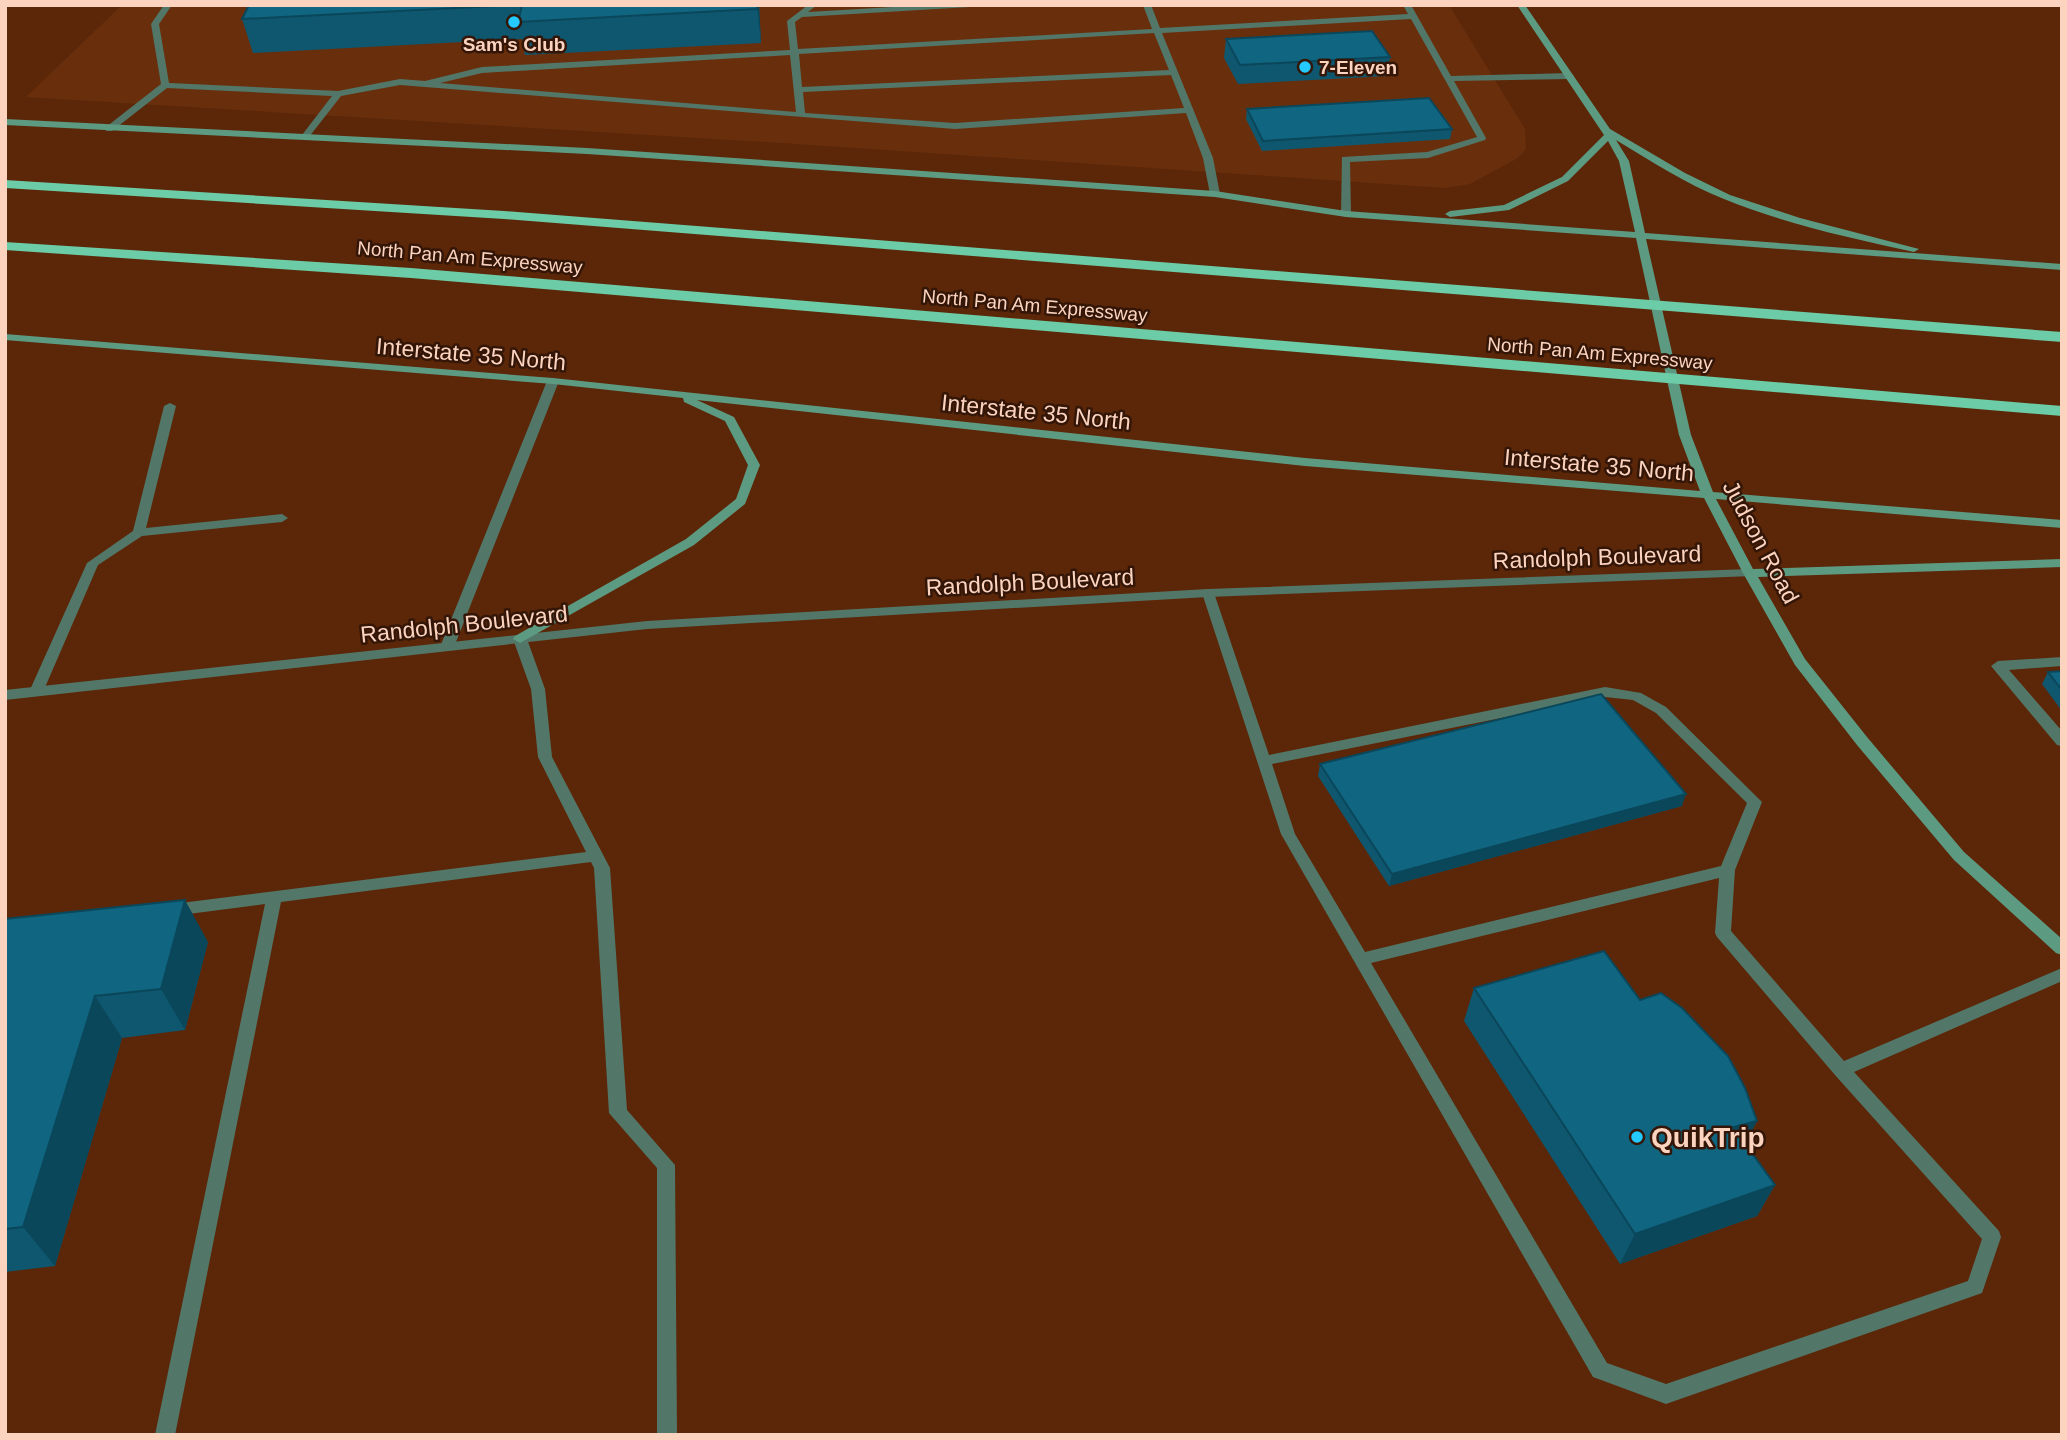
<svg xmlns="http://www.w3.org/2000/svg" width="2067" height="1440" font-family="Helvetica,sans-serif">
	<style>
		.built { fill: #692f0d }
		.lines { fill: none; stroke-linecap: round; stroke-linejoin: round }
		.service { fill: #527768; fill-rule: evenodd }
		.tertiary { fill: #527768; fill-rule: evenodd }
		.secondary { fill: #5d9a82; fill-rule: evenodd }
		.motorway { fill: #6bcca7; fill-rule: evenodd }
		.wall { fill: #0e576f }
		.shaded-wall { fill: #0b475a }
		.building { fill: #106581; stroke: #0b475a; stroke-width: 2 }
		.poi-dot { fill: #24c9fe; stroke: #331607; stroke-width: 2.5 }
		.labels { text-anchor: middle; stroke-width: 5; stroke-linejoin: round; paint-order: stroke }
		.far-poi-label { font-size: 19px; font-weight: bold; fill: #fcd3bf; stroke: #331607 }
		.far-street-label { font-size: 19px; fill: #fcd3bf; stroke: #331607 }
		.street-label { font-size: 23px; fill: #fcd3bf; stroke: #331607 }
		.near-poi-label { font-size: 28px; font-weight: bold; fill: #fcd3bf; stroke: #331607; text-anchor: start }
	</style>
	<rect width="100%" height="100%" fill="#5b2708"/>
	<path class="built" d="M122,5h1327l76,124 1,20 -8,9 -48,26 -25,4 -648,-44 -771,-47z"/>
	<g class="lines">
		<path class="service" d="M164,5h8l-13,19 10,59 169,8 62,-12 25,2 57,-14 308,-17 -3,-29 21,-16h9l-9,7 119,-7h47l-4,2 -168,10 -7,5 3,27 354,-20 -9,-24h8l9,23 248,-14 -5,-9h8l40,71 119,-3 4,3 -4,3 -116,2 32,57 -1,2 -57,18 -78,4 1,52 -5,3 -5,-3 1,-57 85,-5 50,-15 -66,-118 -249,14 51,125 7,36 -5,3 -5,-3 -7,-36 -17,-45 -231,16 -555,-44 -59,11 -32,41 -3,1 -4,-3 30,-39 -165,-8 -55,43h-6v-4l55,-43 -10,-60zM1154,33l15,37 -367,17 -3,-33zM790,55l6,57 -356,-29 42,-10zM1171,75l13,33 -229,15 -150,-10 -2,-21z
			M553,378l6,3 -105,266 -7,4 -5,-1 -2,-3 107,-266z
			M170,403l6,3 -30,122 136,-14 6,4 -6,4 -140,14 -44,29 -55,127 -2,3h-10l-2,-3 58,-129 46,-32 31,-125z
			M1208,589l6,4 55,162 336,-68 36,6 25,14 96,95 -27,68 -4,61 113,130 218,-93v13l-208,91 145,159 2,6 -19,56 -316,111 -73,-27 -312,-543 -79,-241zM1605,697l28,3 23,13 91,90 -26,63 -356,86 -70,-118 -23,-70zM1719,878l-4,55 2,4 118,138 147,164 -14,42 -302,103 -59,-21 -236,-400z
			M520,635l7,4 18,50 7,68 58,111 17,242 48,55 2,270h-20v-267l-48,-55 -15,-245 -3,-6 -310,40 -106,533h-20l110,-531 -92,12 -6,-2 -2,-4 2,-4 6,-2 413,-52 -48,-95 -7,-68 -18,-50z
			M2062,657v9l-53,4 53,61v15l-5,-1 -66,-79 7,-5z"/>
		<path class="tertiary" d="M1749,569l6,4 -2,3 -545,21 -561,32 -642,71v-10l642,-69 561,-32z"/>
		<path class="secondary" d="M1517,5h8l85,124 75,44 45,22 70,23 119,31 -5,3c-64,-14 -129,-28 -190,-53 -38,-15 -73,-38 -108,-59l13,21 16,72 417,31v6l-416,-31 45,196 22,57 349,28v8l-346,-29 37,70 309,-10v8l-304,10 47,82 62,78 97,115 98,87v16l-6,-2 -102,-93 -97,-115 -62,-80 -52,-92 -39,-75 -399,-32 -608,-66 37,17 26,48 -15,39 -51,41 -174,98 -7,-4 2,-3 171,-97 50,-40 12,-34 -23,-44 -41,-19 -1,-4 -130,-14 -548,-44v-6l548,44 752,80 395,33 -21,-56 -43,-197 -290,-21 -131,-20 -628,-43 -582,-29v-6l582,29 628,43 131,20 289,21 -16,-71 -11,-20 -40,40 -59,29 -59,7 -5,-3 5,-3 54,-6 58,-28 42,-42z"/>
		<path class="motorway" d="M5,180l499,31 1558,121v10l-1558,-123 -499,-31z
			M5,242l406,26 1651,138v10l-1651,-138 -406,-28z"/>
	</g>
	<path class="wall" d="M249,5h510l2,38 -236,12 -3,-16 -269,14 -11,-34z
		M1226,39l164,18 -3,19 -149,8 -14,-26z
		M1247,109l205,20 -2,10 -188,12 -16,-32z
		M2062,671v40l-20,-27 6,-12z
		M1320,764l362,42 -293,80 -71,-110z
		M5,919l203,23 -23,88 -63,8 -67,228 -50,6z
		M1474,988l166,12 117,121 -12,23 30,41 -18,31 -137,48 -156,-243z"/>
	<path class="shaded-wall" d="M757,5h2l2,38z
		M1686,794l-4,12 -293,80 3,-12z
		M185,900l23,42 -23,88 -24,-41z
		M95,996l27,42 -67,228 -32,-39z
		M1757,1121l-17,32 -7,-26z
		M1775,1185l-18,31 -137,48 15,-30z"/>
	<path class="building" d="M249,5h267l-274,14z
		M522,5h235v4l-239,13z
		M1372,31l18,26 -150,8 -14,-26z
		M1429,98l23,31 -189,12 -16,-32z
		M2062,671v19l-14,-18z
		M1601,694l85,100 -294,80 -72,-110z
		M185,900l-24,89 -66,7 -72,231 -18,2v-310z
		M1604,951l36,49 21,-7 21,15 46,48 17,32 12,33 -24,6 42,58 -140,49 -161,-246z"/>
	<g class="poi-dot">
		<circle cx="514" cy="22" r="7"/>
		<circle cx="1305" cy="67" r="7"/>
		<circle cx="1637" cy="1137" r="7"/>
	</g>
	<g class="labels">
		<g class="far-poi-label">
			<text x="514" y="51">Sam's Club</text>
			<text x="1319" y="74" text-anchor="start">7-Eleven</text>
		</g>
		<g class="far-street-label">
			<text transform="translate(470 257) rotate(5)" y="7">North Pan Am Expressway</text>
			<text transform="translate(1035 305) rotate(5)" y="7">North Pan Am Expressway</text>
			<text transform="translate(1600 353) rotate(5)" y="7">North Pan Am Expressway</text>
		</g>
		<g class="street-label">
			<text transform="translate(471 354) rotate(5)" y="8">Interstate 35 North</text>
			<text transform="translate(1036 412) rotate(6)" y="8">Interstate 35 North</text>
			<text transform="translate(1599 465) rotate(5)" y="8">Interstate 35 North</text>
			<text transform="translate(1761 542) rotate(62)" y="8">Judson Road</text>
			<text transform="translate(1597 557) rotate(-2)" y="8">Randolph Boulevard</text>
			<text transform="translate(1030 582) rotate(-3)" y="8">Randolph Boulevard</text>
			<text transform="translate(464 624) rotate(-6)" y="8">Randolph Boulevard</text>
		</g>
		<g class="near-poi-label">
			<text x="1651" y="1147">QuikTrip</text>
		</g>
	</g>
	<rect width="2067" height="1440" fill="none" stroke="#fcd3bf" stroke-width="14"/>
</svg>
